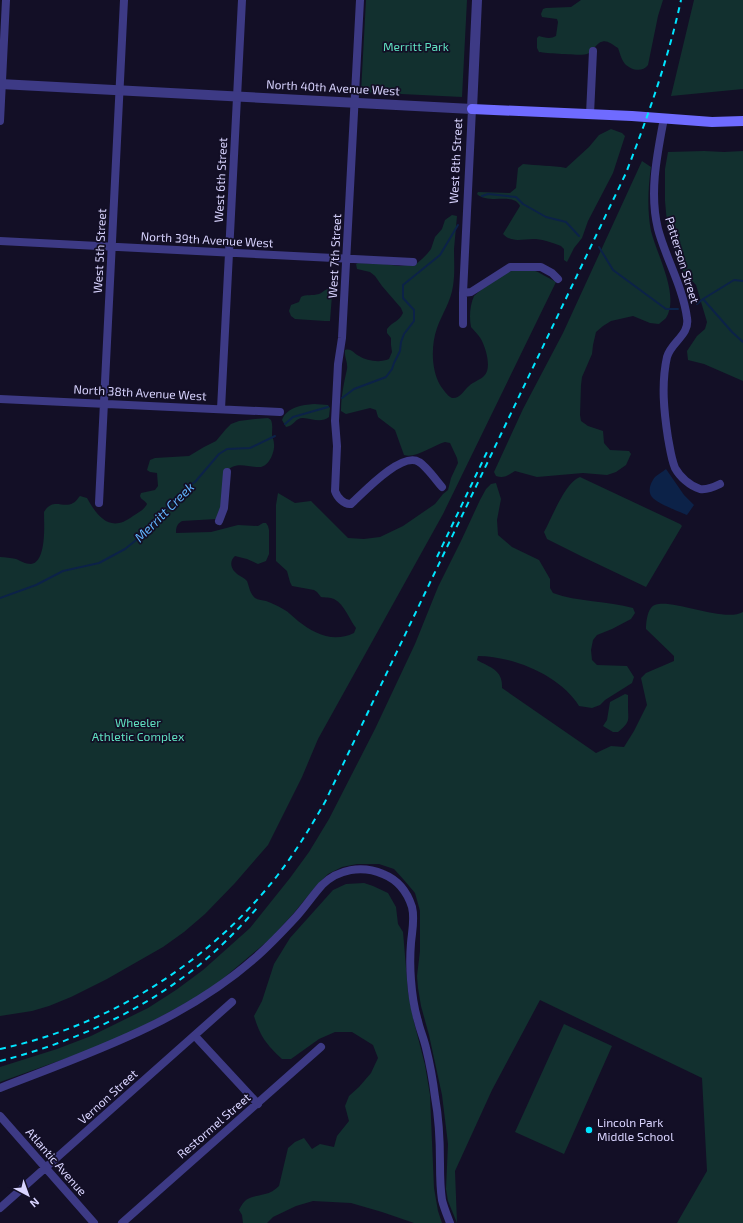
<svg xmlns="http://www.w3.org/2000/svg" width="743" height="1223" font-family="'Exo 2',sans-serif">
	<style>
		.green { fill: #12302f }
		.water { fill: #0c2248 }
		.lines { fill: none; stroke-linecap: round; stroke-linejoin: round }
		.stream { stroke: #0c2248; stroke-width: 2 }
		.minor { stroke: #3d3a85; stroke-width: 8 }
		.tertiary { stroke: #3d3a85; stroke-width: 10 }
		.secondary { stroke: #6f6bff; stroke-width: 10 }
		.rail { stroke: #00e5ff; stroke-width: 2; stroke-dasharray: 6 5; stroke-linecap: butt }
		.poi-dot { fill: #00e5ff; stroke: #130f26; stroke-width: 1.5 }
		.labels { text-anchor: middle; stroke-width: 3.5; stroke-linejoin: round; paint-order: stroke }
		.park-label { font-size: 12px; fill: #5fe0c0; stroke: #130f26 }
		.street-label { font-size: 12px; fill: #d9d4ff; stroke: #130f26 }
		.poi-label { font-size: 12px; fill: #d9d4ff; stroke: #130f26; text-anchor: start }
		.water-label { font-size: 13px; font-style: italic; fill: #62b6ff; stroke: #130f26 }
	</style>
	<rect width="100%" height="100%" fill="#130f26"/>
	<path class="green" d="M366,0h101l-5,97 -101,-5z
		M581,0h82l-5,16 -10,49c-6,8 -17,5 -23,-1 -4,-5 -5,-11 -7,-16 -10,-7 -15,-11 -24,0 -2,2 -4,5 -7,6 -4,2 -43,-1 -48,-2l-2,-4v-10l2,-2c6,2 12,3 17,0l2,-14 -1,-3 -15,-2 -1,-3 2,-5 3,-1 25,-1z
		M694,0h49v89l-72,7z
		M611,129l11,4 3,3 -12,37 -25,48 -6,17 -8,10 -7,14 -3,-2v-11l-3,-3c-8,-3 -16,-6 -25,-7 -11,-1 -24,5 -33,-5l17,-28c-6,-14 -32,-1 -43,-12l1,-2 32,1 6,-5 2,-20 5,-4c14,2 29,1 43,4l23,-21 10,-12z
		M704,151l20,1 19,-1v230l-39,-17 -16,-4 -1,-9 10,-15 8,-7 2,-7 -11,-37 -13,-14 -16,-48 -2,-22v-32l3,-17z
		M642,161l9,6c-3,21 -4,43 0,64 6,24 29,65 15,87 -2,2 -5,4 -7,6l-9,-1 -17,-7 -22,5 -8,5 -7,6 -3,13 -1,9 -10,23 -1,8 -1,30 1,6 7,5 15,5 1,12 6,7 19,1 2,3 -5,11 -10,7 -9,3 -24,-2 -46,4 -22,-6c-7,4 -11,8 -19,5l-2,-4 29,-63 40,-76z
		M452,215l5,1c-1,11 -2,22 -3,33 0,12 1,25 -1,37 -2,15 -11,28 -16,42 -6,17 -6,41 3,57 3,4 7,11 12,13 8,1 12,-8 17,-12 4,-4 11,-6 15,-10 8,-7 2,-27 -2,-35 -2,-5 -7,-9 -11,-14 -2,-10 -1,-22 3,-31 16,-14 37,-32 59,-26 8,3 15,8 23,12l-113,232 -125,225 -16,38 -34,68 -33,38 -30,31 -21,18 -21,15 -56,32 -36,18 -22,9 -17,5 -32,5v-459c5,0 11,1 16,2 5,2 9,5 15,5 16,-2 13,-41 13,-52 9,-15 19,-3 29,-9 3,-1 5,-5 7,-7l7,2c11,20 24,35 46,18 6,-4 11,-6 14,-12 -2,-4 -6,-4 -7,-8l1,-3 14,-3 3,-4 -1,-13 -7,-1 -3,-2 3,-10 5,-2 34,-2 15,-9 12,-6 10,-12 5,-5 8,-3 16,-2 13,-1 3,2c2,5 1,10 1,15 1,4 2,6 2,9 1,8 -5,22 -13,23 -14,1 -23,-7 -36,5l-2,31 -7,16 -34,2c-5,3 -6,6 -6,12l35,-1 27,-7 20,1 5,-3h3l2,3 1,4v24l-3,7 -8,3 -11,-5 -12,-3c-5,4 -5,11 0,16 3,4 9,5 12,9 2,5 3,13 8,17 3,2 8,2 11,3 6,2 12,5 17,8 6,3 10,8 15,12 17,13 35,22 56,12l2,-5c-7,-9 -11,-23 -22,-29 -4,-2 -9,-1 -13,-2l-4,-5 -3,-2 -22,-4 -2,-4 -3,-11 -11,-10v-56l2,-12 17,10 16,-2 37,37 16,1 16,-2 23,-11 32,-22 8,-10 5,-4 3,-12 7,-15 -1,-5 -7,-15 -5,-1c-11,3 -30,17 -41,13l-9,-25 -17,-13 -2,-7 -6,-2 -24,6 -5,-3c0,-15 3,-28 6,-42 1,-7 -3,-12 -2,-19 7,-2 8,3 14,6 8,5 21,7 30,3l3,-7 -1,-7v-7l-4,-5v-4c6,-8 11,-6 16,-16l-2,-5 -19,-22 -7,-10 -5,-4 -13,-3 -1,-5 2,-1 26,1 15,2 17,-2 6,-5 5,-5 4,-5 4,-12 7,-8 3,-9z
		M328,289l4,3v3l-2,26h-5l-30,-2 -4,-3 -2,-5 2,-6 8,-3 2,-5c5,-3 11,-1 18,-3 3,-1 5,-4 9,-5z
		M314,404l14,1 2,3 -1,9c-7,6 -17,2 -26,1 -8,0 -9,8 -17,9l-4,-7c5,-13 20,-15 32,-16z
		M580,477l100,47 2,2 -36,61 -63,-30 -36,-18 -3,-7c8,-14 21,-50 36,-55z
		M496,483l5,16 -4,21 1,15 14,12 27,13 11,19v9l3,5c24,9 55,8 80,15l2,5 -4,6 -19,10 -15,6 -4,5 -2,10 1,10 5,5 30,1 7,11 -2,6 -27,17 -5,5 -8,3 -13,-2c-18,-30 -66,-50 -101,-50l-1,4c14,8 26,10 25,28l94,65 15,-7 13,1 10,-16 13,-26 -6,-27 5,-5 28,-12v-5l-28,-27c0,-6 1,-16 5,-21 10,-15 71,16 92,4v611h-66l30,-52 -5,-93 -162,-78 -48,90 -37,81 2,52 -9,-22 -2,-12 2,-45 -6,-49 -13,-60 -8,-29 -3,-18 -1,-12 3,-25v-40l-5,-18 -11,-13 -10,-11 -15,-5h-22l-15,3 -14,7 -12,12 -23,28 -23,25 -51,43 -24,16 -57,31 -46,20 -92,33v-15l57,-18 34,-13 57,-28 28,-18 27,-20 47,-42 40,-50 19,-26 20,-33 46,-90 40,-85 23,-57 23,-46 19,-41 6,-11 5,-5z
		M625,694l3,1c0,4 0,7 0,10 0,16 3,16 -10,27h-5l-10,-6 4,-6 3,-18z
		M364,883l9,3 15,7 8,14 2,17 5,8 5,60 6,30 11,43 5,30 4,93 4,23 4,12h-28l-32,-11 -31,-9 -38,-2 -17,5 -23,11 -6,6h-24l-1,-8 -3,-5c7,-15 13,-12 26,-16 5,-1 10,-4 14,-8l9,-38 7,-6 9,-4 8,11 8,-5 14,3 3,-11 12,-15 -4,-15 4,-10 10,-9 12,-14 7,-15 -5,-13 -21,-13h-17l-16,7 -28,20h-9c-16,-15 -22,-23 -28,-43l8,-15 12,-37 16,-26 43,-48 13,-6z
		M564,1024l48,22 -48,108 -49,-22z"/>
	<path class="water" d="M666,469l18,26 10,10 -7,10c-7,-3 -31,-12 -35,-18 -5,-6 -1,-15 3,-20 3,-3 8,-5 11,-8z"/>
	<g class="lines">
		<path class="stream" d="M482,196l6,-2 28,3 7,7 23,13 20,5 13,14
			M599,247l14,23 53,39h12
			M703,299l29,33 11,10
			M697,304l6,-5 31,-19 9,1
			M342,398l12,-9 32,-12 6,-8 2,-6 6,-12 1,-9 3,-8 10,-13v-11l-11,-12v-13l37,-30 18,-30
			M285,424l8,-7 35,-10
			M0,598l36,-13 27,-14 36,-8 26,-14 20,-16 31,-36 11,-10 8,-5 24,-28 8,-5 23,-1 25,-12"/>
		<path class="minor" d="M360,0l-18,338 -4,26 -3,57 2,25 -2,45c2,6 9,14 16,13 12,-11 51,-53 68,-42 7,4 17,18 23,25
			M590,114l3,-63
			M664,118c-7,37 -15,75 -6,111 8,30 25,58 29,89 3,17 -16,24 -20,39 -6,27 -3,55 1,81 2,10 3,20 7,30 5,9 15,18 25,21 7,1 14,-2 20,-5
			M0,121l6,-121
			M0,241l413,21
			M463,293l8,-1 39,-25h31l11,6 6,6
			M463,324v-31l9,-184
			M0,399l280,13
			M221,409l21,-409
			M99,503l25,-503
			M219,521l5,-13 3,-36
			M195,1036l63,68
			M0,1088c90,-35 181,-65 255,-130 15,-13 28,-27 41,-41 9,-10 17,-22 26,-32 16,-16 40,-20 61,-11 15,6 24,17 29,33 3,12 0,24 -1,36 -1,12 -1,25 0,37 1,14 3,28 7,41 2,9 6,18 8,27 4,16 7,33 9,49 4,22 5,44 5,66 0,12 0,24 2,37 2,8 5,15 8,23
			M0,1116l94,107
			M0,1208l232,-206
			M122,1223l199,-176"/>
		<path class="tertiary" d="M0,84l472,25 5,-109"/>
		<path class="secondary" d="M472,109l160,7 80,6 31,-1"/>
		<path class="rail" d="M437,557l50,-105
			M0,1049c108,-23 209,-86 277,-173 18,-23 33,-48 48,-74l301,-629c22,-57 42,-113 55,-173
			M0,1061c67,-17 134,-46 189,-88 25,-19 47,-41 68,-65"/>
	</g>
	<circle class="poi-dot" cx="589" cy="1130" r="4"/>
	<g class="labels">
		<g class="park-label">
			<text x="416" y="51">Merritt Park</text>
			<text x="138" y="727">Wheeler<tspan x="138" dy="14">Athletic Complex</tspan></text>
		</g>
		<g class="street-label">
			<text transform="translate(333 88) rotate(3)" y="4">North 40th Avenue West</text>
			<text transform="translate(456 161) rotate(-87)" y="4">West 8th Street</text>
			<text transform="translate(221 180) rotate(-87)" y="4">West 6th Street</text>
			<text transform="translate(207 240) rotate(3)" y="4">North 39th Avenue West</text>
			<text transform="translate(100 251) rotate(-87)" y="4">West 5th Street</text>
			<text transform="translate(335 256) rotate(-87)" y="4">West 7th Street</text>
			<text transform="translate(682 260) rotate(73)" y="4">Patterson Street</text>
			<text transform="translate(140 393) rotate(3)" y="4">North 38th Avenue West</text>
			<text transform="translate(108 1097) rotate(-42)" y="4">Vernon Street</text>
			<text transform="translate(214 1126) rotate(-41)" y="4">Restormel Street</text>
			<text transform="translate(56 1162) rotate(49)" y="4">Atlantic Avenue</text>
		</g>
		<g class="poi-label">
			<text x="597" y="1127">Lincoln Park<tspan x="597" dy="14">Middle School</tspan></text>
		</g>
		<g class="water-label">
			<text transform="translate(164 512) rotate(-45)" y="5">Merritt Creek</text>
		</g>
	</g>
	<g transform="translate(28 1195) rotate(139)" stroke="#130f26" stroke-width="3" paint-order="stroke">
	<path d="M0-3L7 15L0 10L-7 15Z" fill="#d9d4ff"/>
	<text y="-6" font-size="11" font-weight="bold" text-anchor="middle" fill="#d9d4ff">N</text>
	</g>
</svg>
